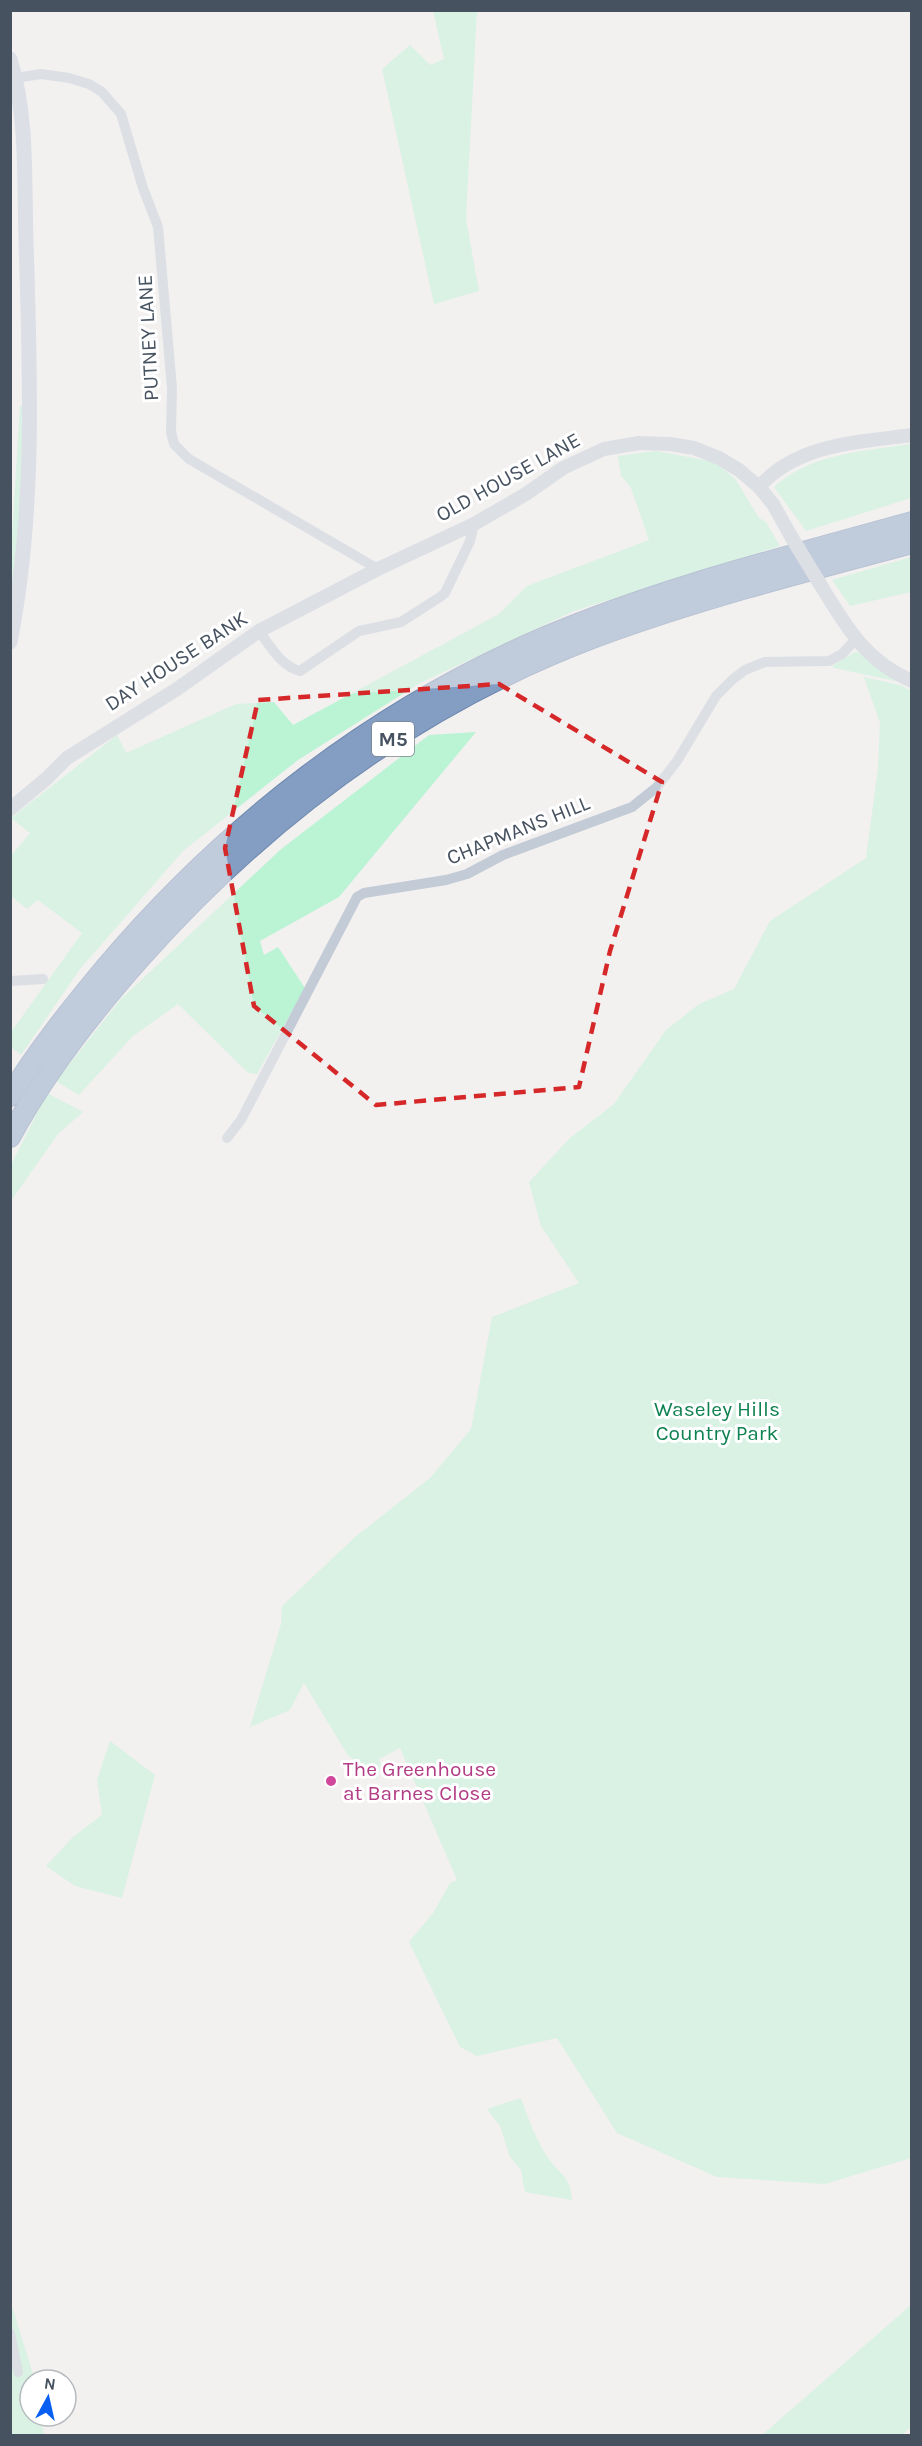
<svg xmlns="http://www.w3.org/2000/svg" width="922" height="2446" font-family="Karla,sans-serif">
	<style>
		.green { fill: #bbf3d5 }
		.lines { fill: none; stroke-linecap: round; stroke-linejoin: round }
		.motorway-casing { stroke: #6f89af; stroke-width: 22 }
		.minor { stroke: #c2cbd6; stroke-width: 10 }
		.tertiary { stroke: #c2cbd6; stroke-width: 14 }
		.secondary { stroke: #c1cbda; stroke-width: 15 }
		.motorway { stroke: #849ec3; stroke-width: 20 }
		.tertiary-bridge { stroke: #c2cbd6; stroke-width: 14 }
		.marked { fill: none; stroke: #d62828; stroke-width: 4.5; stroke-dasharray: 12 8; stroke-linejoin: round }
		.hotel-dot { fill: #d1479c; stroke: #fff; stroke-width: 2 }
		.labels { text-anchor: middle; stroke-width: 6; stroke-linejoin: round; paint-order: stroke }
		.shield { fill: #fff; stroke: #7e868f; stroke-width: 1.5 }
		.shield-label { font-size: 20px; font-weight: bold; fill: #46525f }
		.street-label { font-size: 21px; fill: #46525f; stroke: #fff }
		.park-label { font-size: 21px; fill: #0f8251; stroke: #fff }
		.hotel-label { font-size: 21px; fill: #b23c85; stroke: #fff; text-anchor: start }
	</style>
	<rect width="100%" height="100%" fill="#f3f0f0"/>
	<path class="green" d="M433,11h44l-11,208 13,72 -45,13 -52,-235 28,-24 20,20 14,-6z
		M20,406h5l-3,89 -11,114v-57z
		M911,444v54l-105,33 -32,-44c37,-34 90,-36 137,-43z
		M656,451l59,11 21,18 23,38 7,4 14,24 -206,65 -154,72 -122,77 -115,91 -103,118 -59,86 -10,-8v-15l71,-99 -44,-33 -11,9 -16,-13v-40l19,-23 -19,-15 106,-83 9,18 110,-49 38,-2 19,23 206,-111 28,-28 122,-46 -18,-52 -10,-12 -3,-20z
		M911,557v35l-61,14 -18,-26z
		M855,652l7,1 31,21 2,7 -61,-13 -2,-2z
		M864,677l36,8 12,6 -1,1467 -86,26 -108,-7 -100,-44 -60,-95 -80,18 -17,-9 -51,-105 24,-29 17,-30 7,-3 -57,-132 -21,11 2,6 -4,15 -30,-26 -43,-71 -14,27 -40,17 31,-103 1,-18 73,-69 75,-59 41,-49 21,-112 87,-34 -38,-57 -12,-44 41,-44 44,-34 52,-74 33,-26 35,-15 36,-68 96,-63 12,-90 2,-45z
		M476,732l-137,165 -79,44 4,14 14,-8 27,41 -48,86 -9,-1 -70,-69 -45,32 -54,59 -23,-14 64,-81 160,-150 149,-115z
		M47,1093l36,19 -25,22 -47,67v-36z
		M110,1741l45,34 -33,123 -47,-12 -29,-20 27,-29 29,-22 -5,-35z
		M521,2098c7,20 14,39 25,57 13,20 24,19 26,45l-47,-8 -4,-22 -11,-13 -10,-31 -13,-17z
		M10,2300l25,80h-5v36h11l3,19h-33z
		M911,2305v122l-9,8h-140z"/>
	<g class="lines">
		<defs>
			<path id="motorway" d="M10,1096c28,-46 62,-88 96,-129 120,-142 270,-258 442,-331 115,-49 243,-80 364,-114
				M10,1137c35,-65 83,-126 132,-181 125,-140 276,-252 453,-319 103,-38 211,-66 317,-94"/>
		</defs>
		<use href="#motorway" class="motorway-casing"/>
		<path class="minor" d="M16,78l25,-4 28,4 20,6 13,8 19,22 22,74 15,39 14,161 -1,44 3,12 15,15 189,110
			M259,631c11,15 22,35 41,40l59,-40 42,-9 39,-25 5,-4 25,-52 4,-17
			M10,981l33,-2
			M227,1138l14,-18 116,-223 7,-4 82,-13 21,-6 36,-19 129,-48 25,-20 20,-26 39,-65 17,-17 12,-9 20,-8 64,-1 13,-7 13,-14
			M10,2333l8,39"/>
		<path class="tertiary" d="M759,487c38,-43 99,-45 153,-52
			M820,584c26,42 44,76 92,97
			M10,809l36,-30 21,-21 110,-69 82,-58 119,-62 96,-45 52,-30 37,-26 41,-19 35,-6 31,1 24,4 25,10 20,12 20,17 14,17 19,34"/>
		<path class="secondary" d="M10,59c18,58 14,122 16,182 4,133 10,269 -16,401"/>
		<use href="#motorway" class="motorway"/>
		<path class="tertiary-bridge" d="M792,538l28,46"/>
	</g>
	<path d="M0 0H922V2446H0ZM499,684l163,98 -52,169 -31,136 -203,18 -122,-99 -29,-158 33,-148z" fill="#f3f0f0" fill-opacity=".55" fill-rule="evenodd"/>
	<path class="marked" d="M499,684l163,98 -52,169 -31,136 -203,18 -122,-99 -29,-158 33,-148z"/>
	<circle class="hotel-dot" cx="331" cy="1781" r="6"/>
	<g class="labels">
		<rect class="shield" x="372" y="722" width="42" height="34" rx="4.5"/>
		<g class="shield-label">
			<text x="393" y="746">M5</text>
		</g>
		<g class="street-label">
			<text transform="translate(148 338) rotate(-93)" y="7">PUTNEY LANE</text>
			<text transform="translate(508 477) rotate(-29)" y="7">OLD HOUSE LANE</text>
			<text transform="translate(176 661) rotate(-33)" y="7">DAY HOUSE BANK</text>
			<text transform="translate(518 830) rotate(-22)" y="7">CHAPMANS HILL</text>
		</g>
		<g class="park-label">
			<text x="717" y="1416">Waseley Hills<tspan x="717" dy="24">Country Park</tspan></text>
		</g>
		<g class="hotel-label">
			<text x="343" y="1776">The Greenhouse<tspan x="343" dy="24">at Barnes Close</tspan></text>
		</g>
	</g>
	<rect width="922" height="2446" fill="none" stroke="#46525f" stroke-width="24"/>
	<g transform="translate(48 2398) rotate(8)"><circle r="28" fill="#ffffff" stroke="#b5babf" stroke-width="1.5"/>
	<path d="M0-4.5L10 22L0 15L-10 22Z" fill="#0a5ff3"/>
	<text y="-9" font-size="16" font-weight="bold" text-anchor="middle" fill="#46525f">N</text>
	</g>
</svg>
